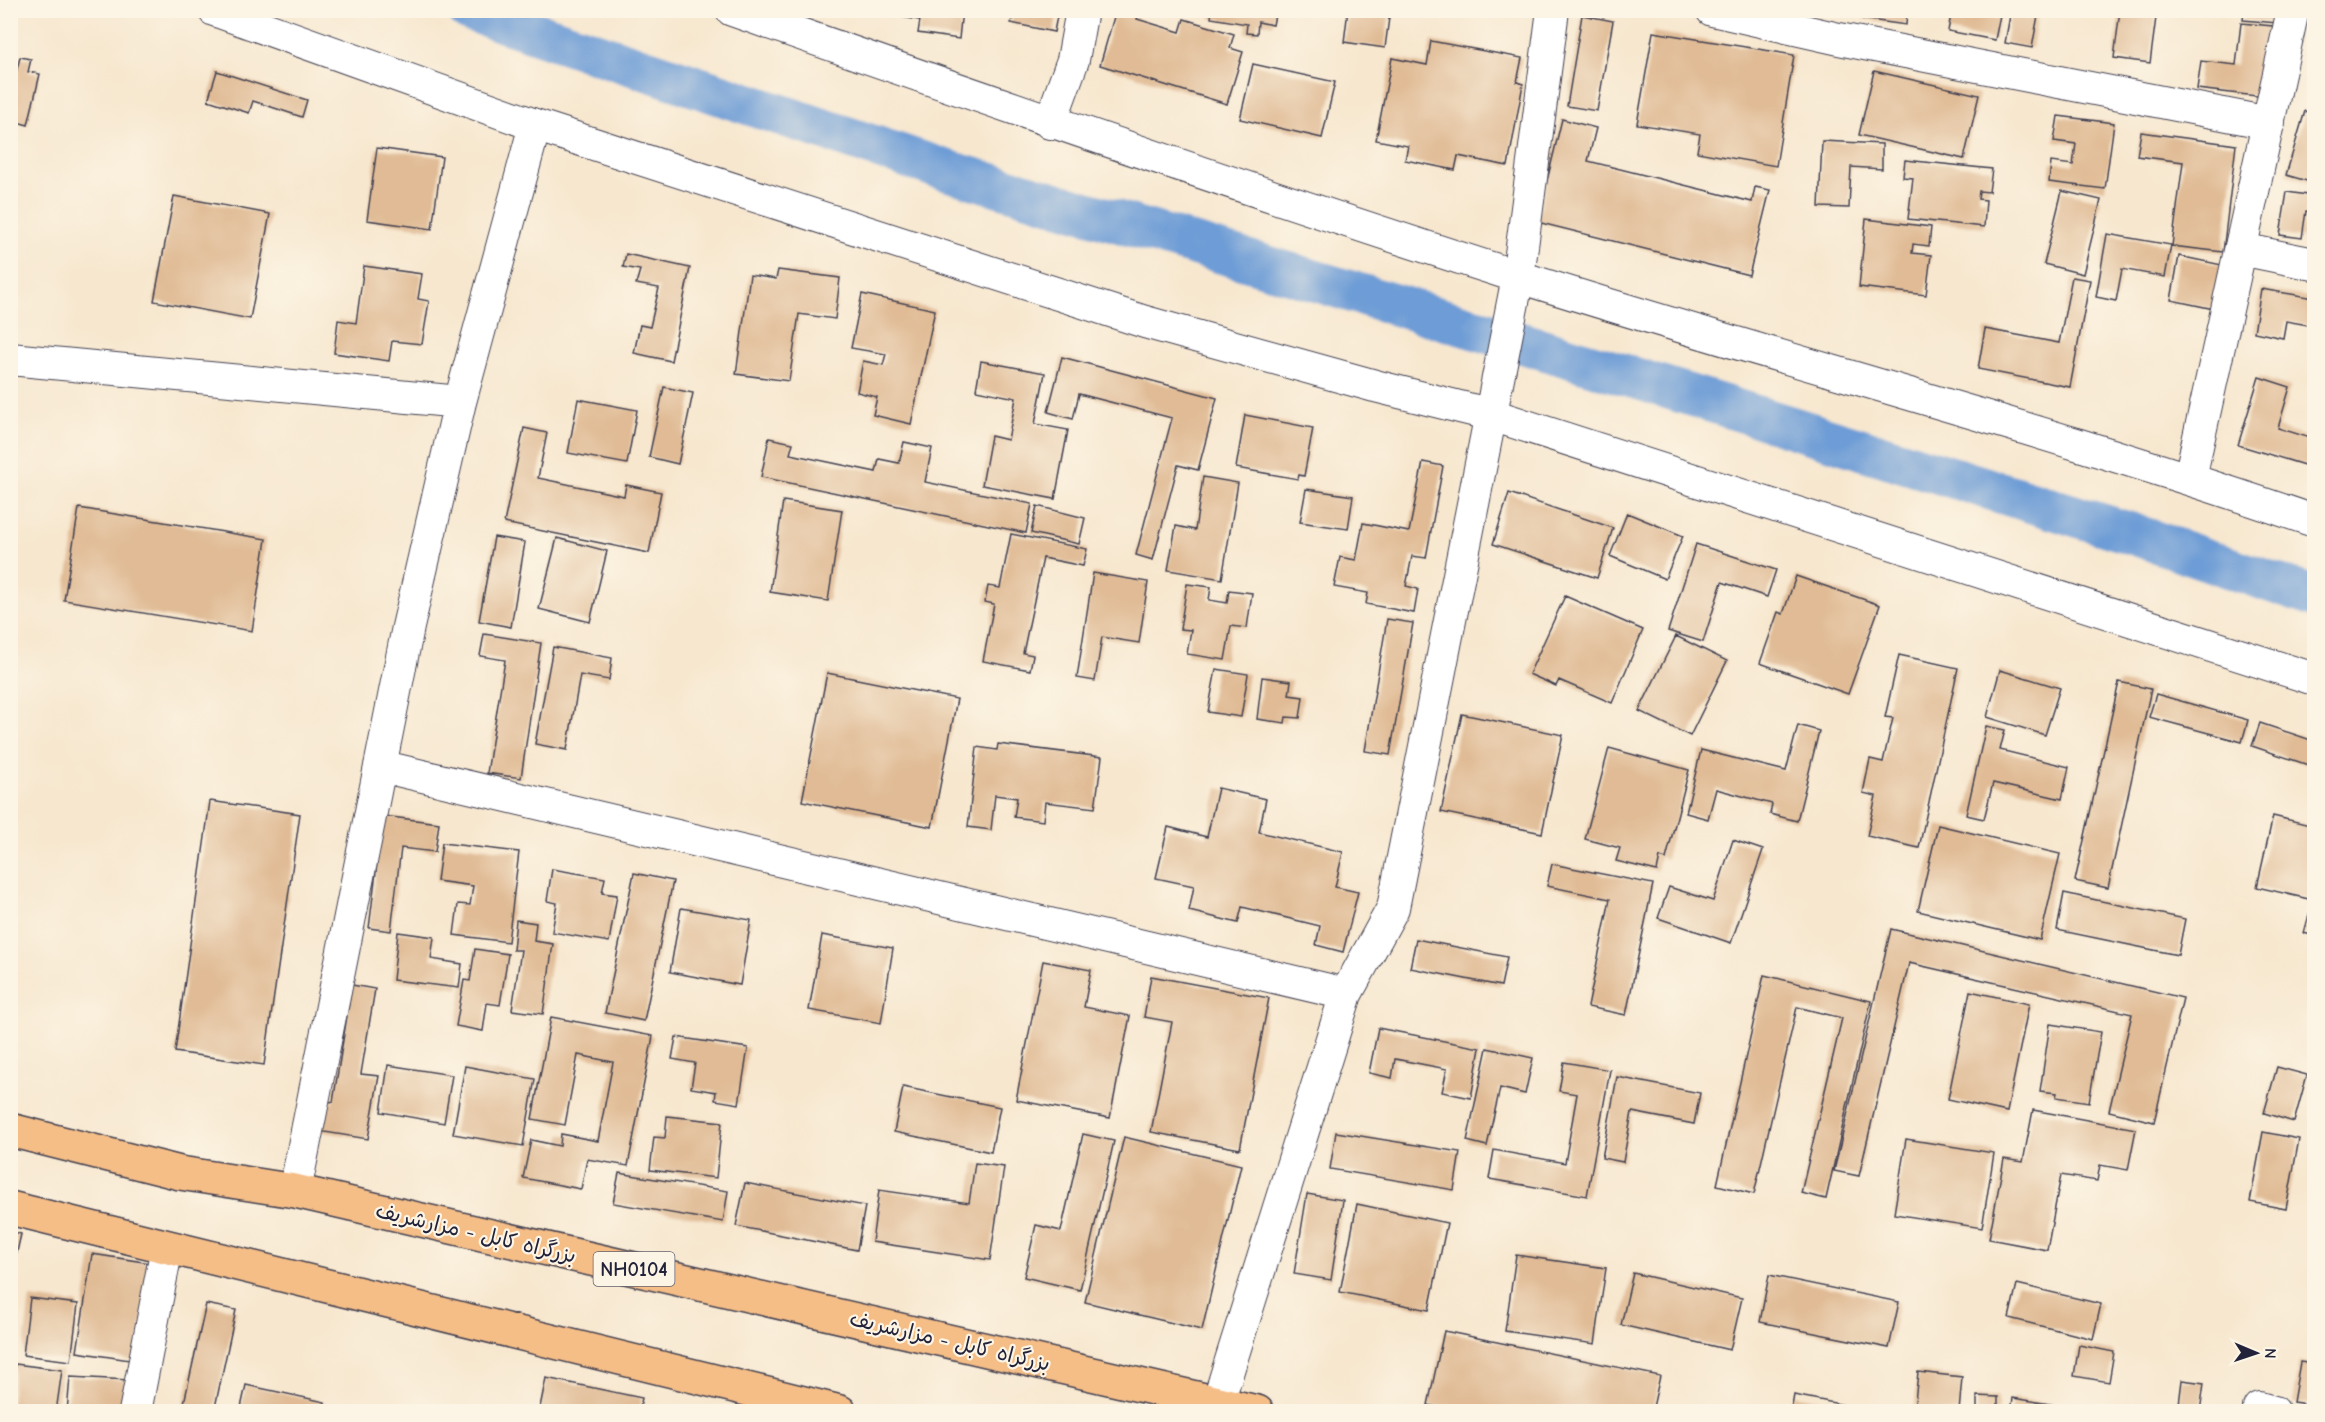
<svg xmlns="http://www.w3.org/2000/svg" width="2325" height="1422" font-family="'Comic Neue','Playpen Sans Arabic',sans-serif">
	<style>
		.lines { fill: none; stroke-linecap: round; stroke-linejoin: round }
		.canal { stroke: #6d9cd6; stroke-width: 42 }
		.building { fill: #e0bb95 }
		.street-casing { stroke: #424051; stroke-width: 34 }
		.highway-casing { stroke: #424051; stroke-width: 36 }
		.street { stroke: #fff; stroke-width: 32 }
		.highway { stroke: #f6be87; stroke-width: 33 }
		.labels { text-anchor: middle; stroke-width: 4.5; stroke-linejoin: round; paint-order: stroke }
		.shield { fill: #fcf5e5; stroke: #63616e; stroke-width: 1.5 }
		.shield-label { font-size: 20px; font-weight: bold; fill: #22223b }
		.street-label { font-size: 21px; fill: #22223b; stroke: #fcf5e5 }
	</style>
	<rect width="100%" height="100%" fill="#fcf5e5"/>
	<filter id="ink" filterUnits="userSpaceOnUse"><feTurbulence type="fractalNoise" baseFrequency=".0167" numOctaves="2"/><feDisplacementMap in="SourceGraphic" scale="12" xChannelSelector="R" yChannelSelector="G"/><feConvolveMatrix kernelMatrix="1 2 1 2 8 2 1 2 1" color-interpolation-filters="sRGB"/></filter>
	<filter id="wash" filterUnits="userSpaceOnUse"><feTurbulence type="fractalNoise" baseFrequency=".008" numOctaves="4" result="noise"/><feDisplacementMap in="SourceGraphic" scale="24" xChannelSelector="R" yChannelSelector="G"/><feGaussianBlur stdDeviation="1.35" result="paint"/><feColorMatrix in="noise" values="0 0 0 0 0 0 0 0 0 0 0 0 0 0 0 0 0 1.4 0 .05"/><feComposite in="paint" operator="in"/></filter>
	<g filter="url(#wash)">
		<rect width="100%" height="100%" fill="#f7e7cf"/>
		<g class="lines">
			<path class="canal" d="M468,10l471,158 600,180 597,187 178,62"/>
		</g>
		<g id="blocks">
			<path class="building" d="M882,10h80l-3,29 -41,-6 2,-13 -39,-6z
				M1014,10h53l-1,8 -9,-2 -3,16 -43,-9z
				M1116,10h23l-2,9 43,13 4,-13 50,15 -4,14 13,4 -16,52 -127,-39z
				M1212,10h64l-3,15 -15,-3 -1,12 -11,-1 1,-9 -36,-6z
				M1348,10h42l-5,38 -41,-6z
				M1864,10h43l-1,15 -43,-6z
				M1952,10h49l-6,30 -47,-9z
				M2011,10h28l-7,38 -27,-5z
				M2120,10h37l-7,53 -36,-5z
				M2244,10h36l-2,13 -35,-3z
				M1582,15l31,6 -16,90 -30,-5z
				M2241,23l32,3 -8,71 -68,-8 4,-28 35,4z
				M1653,32l141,23 -18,111 -79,-14 3,-18 -63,-10z
				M1431,41l91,17 -5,24 6,2 -15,82 -50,-10 -3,14 -50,-10 3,-14 -32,-6 16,-82 35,7z
				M20,57l11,2 -3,13 12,2 -12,51 -18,-5v-22z
				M1253,64l82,18 -13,56 -82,-19z
				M217,71l90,29 -5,17 -49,-16 -4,12 -41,-13z
				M1874,71l105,24 -15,64 -105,-24z
				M2305,111l9,3v69l-28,-8z
				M2058,116l56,7 -9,66 -56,-7 2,-20 22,3 3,-21 -22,-3z
				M1562,119l34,9 -8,33 164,41 3,-15 15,3 -21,85 -212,-53z
				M2141,132l95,13 -13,107 -51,-6 11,-84 -46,-6z
				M1822,141l60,3v25l-31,-2 -2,41 -30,-1z
				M377,148l65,9 -10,72 -65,-9z
				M1905,160l87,9 -3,23 -10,-1 -1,8 8,1 -2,27 -76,-8 5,-41 -10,-1z
				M2062,191l39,9 -18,74 -39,-10z
				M2287,192l27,4v16l-8,-1 -4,27 -22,-3z
				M174,196l96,18 -20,105 -96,-18z
				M1866,219l65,8 -2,19 -16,-2 -1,9 19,2 -5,40 -67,-8z
				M2107,234l64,11 -6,32 -43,-8 -6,32 -20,-4z
				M626,254l64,14 -19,93 -37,-8 6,-28 10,2 9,-39 -23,-4 4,-14 -17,-3z
				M2179,256l43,9 -8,44 -43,-9z
				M364,266l58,8 -4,25 11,2 -7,43 -30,-3 -3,20 -55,-8 4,-33 18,3z
				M778,270l62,8 -5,41 -36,-5 -10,67 -53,-7 14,-99 26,4z
				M2072,277l18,3 -20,107 -92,-18 7,-40 74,14z
				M2261,289l53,9v28l-28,-5 -3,17 -29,-6z
				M862,294l73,16 -24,114 -38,-9 4,-18 -20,-5 6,-31 20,4 3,-11 -35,-6z
				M1062,357l155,41 -19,72 -20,-5 -25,95 -17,-5 36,-137 -93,-24 -6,25 -25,-7z
				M981,361l64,12 -10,51 33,6 -13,69 -73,-14 9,-49 17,4 8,-42 -40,-8z
				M2259,377l31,10 -12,41 36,11v29l-76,-23z
				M664,387l29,6 -15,71 -29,-7z
				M578,399l59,11 -10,54 -59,-11z
				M1245,415l68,13 -9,48 -5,-1 -1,4 -62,-11z
				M524,428l23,5 -9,45 86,18 2,-11 35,7 -12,61 -145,-30z
				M769,438l24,5 -3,11 86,18 3,-13 20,4 5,-21 28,6 -7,34 107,22 -6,29 -265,-56z
				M1423,462l20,4 -17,92 -14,-2 -6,30 12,3 -4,24 -48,-9 2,-11 -34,-6 6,-30 16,3 7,-37 46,9z
				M1203,477l35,6 -16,96 -54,-9 8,-44 19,4z
				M1306,489l47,7 -5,33 -48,-7z
				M1509,493l104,35 -16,50 -104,-34z
				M783,501l59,9 -14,91 -58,-9z
				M1037,506l48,12 -6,26 -48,-11z
				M79,508l187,31 -14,92 -188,-31z
				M1627,513l56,23 -18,43 -55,-23z
				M1011,534l76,15 -4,17 -40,-8 -20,95 10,2 -3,15 -47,-9 11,-57 -9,-2 3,-16 12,2z
				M494,537l31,5 -14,85 -32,-6z
				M557,538l50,13 -17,71 -51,-13z
				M1696,544l80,26 -9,27 -45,-15 -19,60 -35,-11z
				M1093,573l55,9 -9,61 -37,-6 -7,44 -18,-3z
				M1796,576l84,29 -32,89 -88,-31 18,-51 5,2z
				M1187,584l24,3 -2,13 18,3 2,-13 23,3 -5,35 -16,-2 -6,34 -38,-6 4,-24 -11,-1z
				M1565,596l78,34 -31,73 -53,-23 -3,6 -27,-12z
				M1387,619l26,4 -23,132 -25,-4z
				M484,634l57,9 -20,135 -34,-5 18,-113 -25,-4z
				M1676,636l51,25 -37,75 -51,-25z
				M553,647l59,11 -3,22 -29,-5 -13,75 -32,-6z
				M1899,655l59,13 -39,180 -52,-12 9,-40 -13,-3 7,-34 13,3 10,-44 -8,-1z
				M1216,669l32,5 -7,43 -33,-5z
				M2000,670l60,18 -15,47 -58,-18z
				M827,673l130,26 -25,128 -130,-26z
				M1262,677l29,4 -2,14 14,2 -3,21 -14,-1 -1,6 -28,-4z
				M2119,682l32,7 -43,199 -33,-7z
				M2156,694l92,26 -6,22 -93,-25z
				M1462,714l101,21 -21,98 -101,-21z
				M2260,723l54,18v26l-62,-21z
				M1798,725l21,6 -22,90 -27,-7 2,-10 -56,-15 -8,30 -22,-6 15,-63 85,21z
				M1986,726l19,4 -5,20 69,17 -7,32 -69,-16 -9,36 -18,-4z
				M998,744l104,13 -7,51 -50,-6 -2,19 -29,-4 3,-19 -22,-3 -4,35 -23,-3 9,-80 20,3z
				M1609,748l80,22 -23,89 -6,-2 -3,14 -41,-10 4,-13 -35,-9z
				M1218,788l48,11 -7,33 84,20 -8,35 23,5 -15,60 -27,-7 4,-19 -78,-19 -4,16 -49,-12 5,-25 -38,-8 12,-51 39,10z
				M210,801l90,13 -36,251 -89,-13z
				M383,816l56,7 -4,29 -34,-4 -10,83 -22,-3z
				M2273,816l41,10 -1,74 -56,-13z
				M1938,825l122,29 -20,86 -122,-29z
				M1733,840l30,10 -32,93 -73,-25 11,-31 44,14z
				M442,843l77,9 -11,90 -54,-7 4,-31 12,1 3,-19 -36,-5z
				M1552,864l101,20 -27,131 -38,-8 22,-108 -63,-13z
				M552,869l53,9 -3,15 15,2 -8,47 -57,-10 5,-29 -10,-2z
				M634,873l39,8 -29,140 -39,-8z
				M2064,893l121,26 -7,36 -121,-25z
				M681,908l70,12 -11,65 -70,-13z
				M2311,908l3,1v27l-10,-3z
				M516,920l20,3 -2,18 19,3 -10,70 -31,-4 9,-60h-8z
				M1891,929l292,69 -29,124 -45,-11 23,-97 -223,-51 -50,213 -25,-5z
				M398,932l36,5 -3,22 31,5 -3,24 -66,-8z
				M822,935l71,13 -12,75 -72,-13z
				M1416,939l91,18 -6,29 -91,-18z
				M475,949l33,5 -8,51 -13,-2 -4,28 -27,-5 8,-46 6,1z
				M1043,961l48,9 -7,37 46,9 -20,102 -94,-18z
				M1764,975l107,26 -45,198 -25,-6 41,-175 -45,-11 -43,187 -37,-9z
				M1151,976l118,22 -29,151 -89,-17 21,-110 -28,-5z
				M352,985l23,4 -14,85 18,2 -11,63 -56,-9 5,-31 16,3z
				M1970,991l59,13 -22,108 -59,-13z
				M551,1017l102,19 -25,130 -41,-7 -6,30 -58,-11 8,-38 29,6 1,-12 37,7 15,-79 -35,-7 -13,70 -33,-6z
				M2050,1024l51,8 -12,70 -33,-5 1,-4 -17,-2z
				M1378,1028l102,20 -9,50 -29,-6 5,-23 -52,-10 -3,19 -23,-5z
				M676,1037l72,11 -9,56 -24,-4 1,-8 -25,-4 4,-25 -23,-4z
				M1487,1048l46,10 -8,36 -25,-6 -13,58 -20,-5z
				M1564,1062l46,8 -23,126 -98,-17 5,-29 71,13 12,-69 -18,-3z
				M388,1065l64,10 -8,48 -63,-11z
				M465,1066l70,13 -12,67 -70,-12z
				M2277,1067l30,8 -13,47 -30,-9z
				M1617,1077l83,16 -6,31 -62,-12 -9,50 -21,-4z
				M903,1087l97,20 -9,45 -97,-20z
				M2033,1110l103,19 -8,41 -28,-5 -3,16 -36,-6 -14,75 -58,-11 15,-80 19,3z
				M667,1116l55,6 -6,56 -66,-8 4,-33 11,1z
				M1336,1132l124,20 -6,38 -124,-21z
				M2263,1132l36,7 -13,70 -36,-7z
				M1083,1134l31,7 -34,149 -56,-13 12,-52 25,6z
				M1124,1137l117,28 -39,165 -117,-28z
				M1906,1139l88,14 -12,75 -88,-14z
				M975,1163l29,4 -14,93 -118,-18 7,-52 90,13z
				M619,1173l109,18 -5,31 -110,-19z
				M745,1183l120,23 -8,44 -121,-24z
				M1307,1194l36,6 -12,80 -37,-6z
				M1357,1204l90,19 -18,87 -89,-18z
				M10,1231l11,3 -10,45h-1z
				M92,1254l58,9 -14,98 -59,-9z
				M1516,1255l90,13 -11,76 -90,-13z
				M1633,1273l109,25 -12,52 -109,-25z
				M1769,1275l130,27 -10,46 -129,-26z
				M2017,1284l84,20 -8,35 -84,-21z
				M30,1298l48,6 -7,57 -48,-6z
				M206,1304l30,6 -22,102h-32z
				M1444,1331l216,45 -8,36h-194l-30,-7z
				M2079,1345l35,7 -5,30 -35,-6z
				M2300,1362l14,2v41l-21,-3z
				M15,1364l47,6 -6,42h-46z
				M1918,1372l44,5 -3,35h-45z
				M70,1377l59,3 -2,32h-60z
				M546,1378l96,20 -3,14h-100z
				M2182,1380l22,3 -4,29h-22z
				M246,1385l79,17 -2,10h-83z
				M1794,1395l76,15v2h-79z
				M1977,1396l21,1v15h-21z
				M2013,1398l68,11 -1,3h-69z
				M1668,1405l33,5v2h-34z"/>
		</g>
	</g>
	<g filter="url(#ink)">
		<use href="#blocks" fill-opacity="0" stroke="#424051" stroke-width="1.5"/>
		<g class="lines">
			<defs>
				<path id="street" d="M214,10l321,115 610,197 230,64 117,29 822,264
					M732,10c261,92 521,182 784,266 265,84 535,154 798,245
					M1712,10l127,29 430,84
					M1050,123l23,-63 9,-50
					M2241,249l73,15
					M10,359l450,43
					M2190,478l103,-468
					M380,766l966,228
					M295,1191l113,-564 52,-225 75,-277
					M1218,1402l128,-408 47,-86 125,-631 35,-267
					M2259,1408l15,4
					M135,1412l32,-165"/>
				<path id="highway" d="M10,1130l170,43 115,18 962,221
					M10,1208l830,204"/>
			</defs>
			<use href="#street" class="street-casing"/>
			<use href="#highway" class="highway-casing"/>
			<use href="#street" class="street"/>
			<use href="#highway" class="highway"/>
		</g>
	</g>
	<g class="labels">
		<rect class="shield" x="593.5" y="1252" width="81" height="34" rx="4.5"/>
		<g class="shield-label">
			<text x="634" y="1276">NH0104</text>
		</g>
		<g class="street-label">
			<text transform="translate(476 1233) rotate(13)" y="7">بزرگراه کابل - مزارشریف</text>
			<text transform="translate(950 1341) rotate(13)" y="7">بزرگراه کابل - مزارشریف</text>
		</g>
	</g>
	<rect width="2325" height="1422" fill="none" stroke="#fcf5e5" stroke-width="36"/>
	<g transform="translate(2256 1353) rotate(92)" stroke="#fcf5e5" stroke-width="4.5" paint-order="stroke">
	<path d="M0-4.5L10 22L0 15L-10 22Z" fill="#22223b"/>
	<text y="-9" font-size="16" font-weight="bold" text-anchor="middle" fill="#22223b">N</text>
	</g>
</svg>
